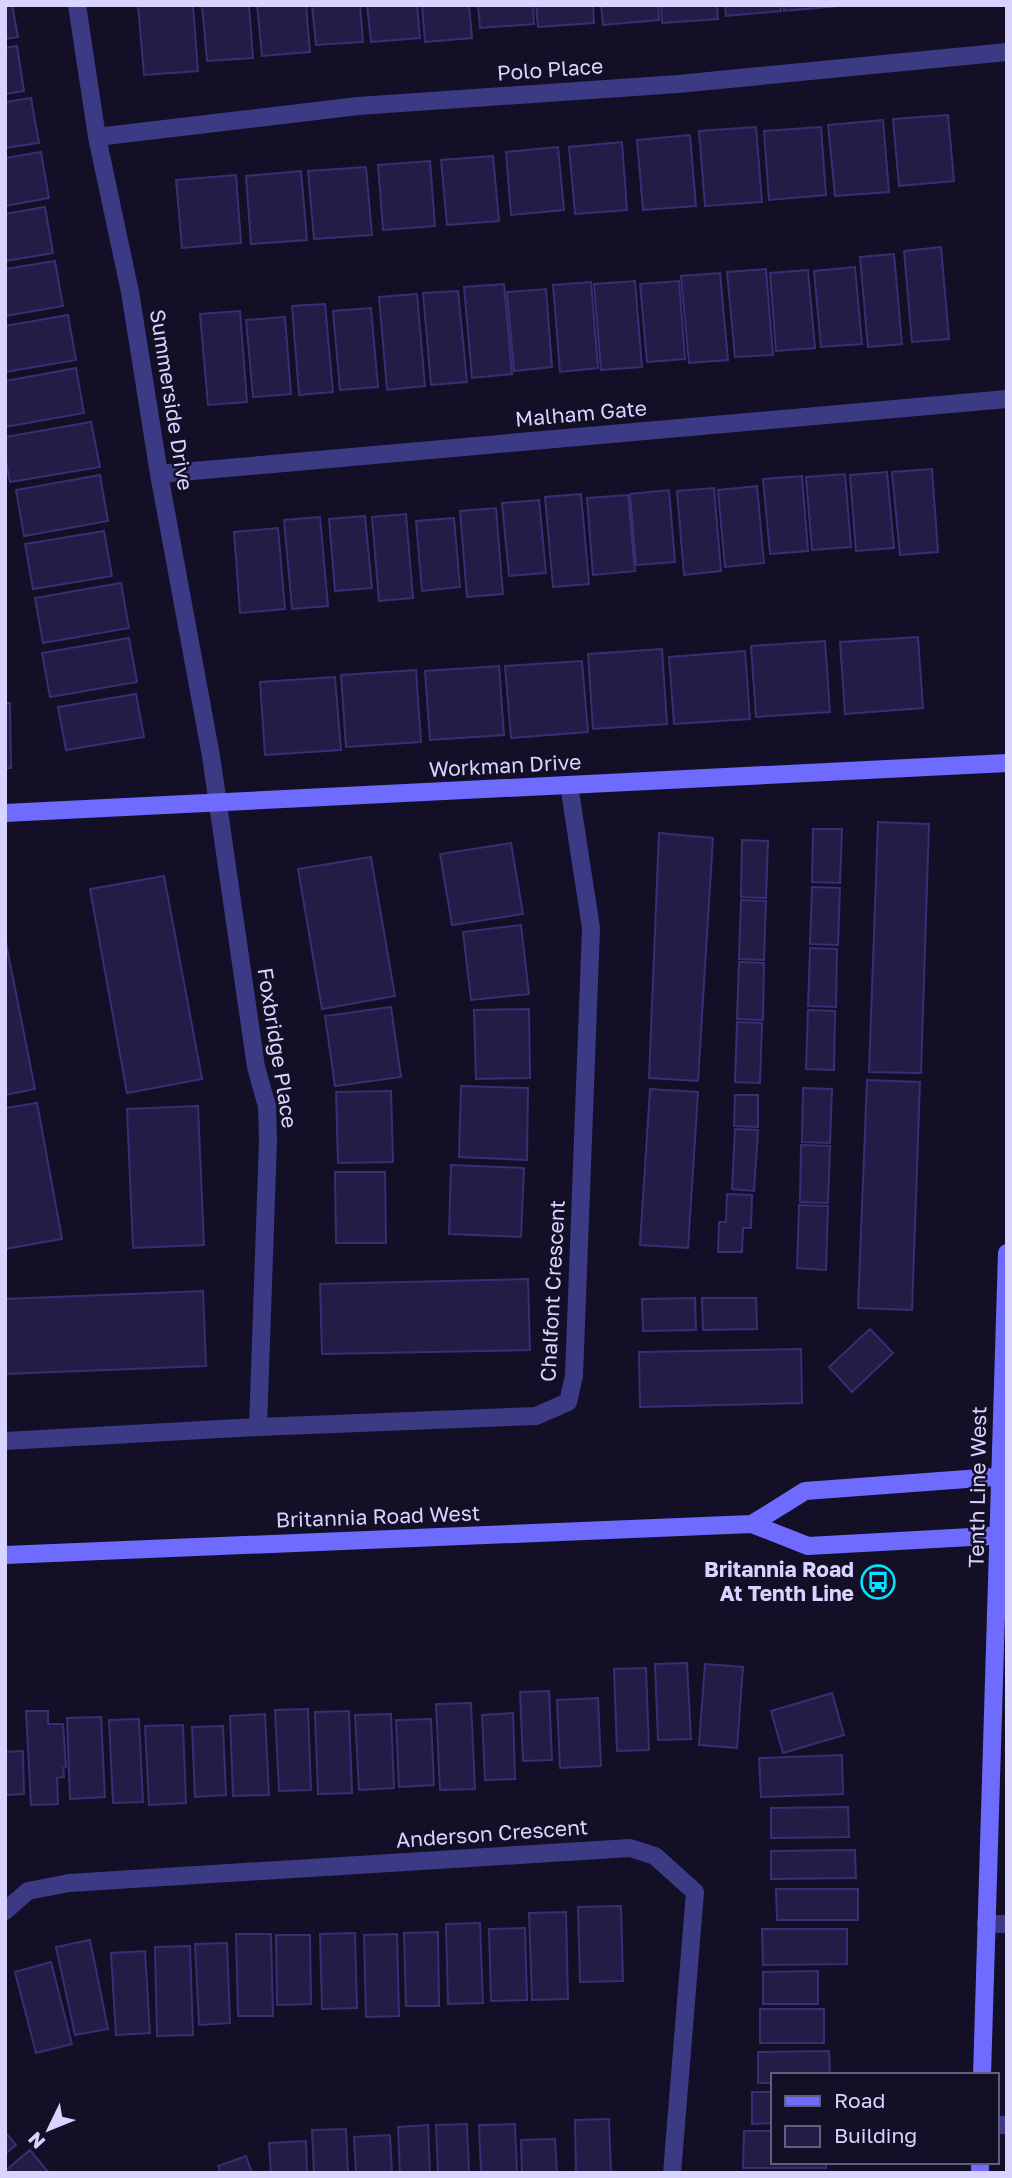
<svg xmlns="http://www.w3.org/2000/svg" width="1012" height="2178" font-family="'Golos Text',sans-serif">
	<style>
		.building { fill: #241b47; stroke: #3b2d73; stroke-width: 2 }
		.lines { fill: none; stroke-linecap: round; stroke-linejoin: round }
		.street { stroke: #3d3a85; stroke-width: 18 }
		.secondary { stroke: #6f6bff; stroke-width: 18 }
		.labels { text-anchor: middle; stroke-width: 5; stroke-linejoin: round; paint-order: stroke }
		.street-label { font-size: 21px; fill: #d9d4ff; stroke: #130f26 }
		.poi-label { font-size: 21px; font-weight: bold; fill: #d9d4ff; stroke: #130f26; text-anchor: end }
	</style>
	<rect width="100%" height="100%" fill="#130f26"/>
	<path class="building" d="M5,5h7l6,32 -13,2z
		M138,5h55l5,66 -54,4z
		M202,5h47l4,53 -46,3z
		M257,5h49l4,47 -48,4z
		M312,5h48l3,37 -47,3z
		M367,5h50l3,33 -49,4z
		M422,5h47l3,33 -47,4z
		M478,5h55l1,19 -54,4z
		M536,5h57l1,18 -56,4z
		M601,5h57l1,15 -56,5z
		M661,5h56l1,14 -56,4z
		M725,5h56v6l-55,5z
		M784,5h54l1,1 -55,5z
		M17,46l7,45 -19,3v-46z
		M31,98l8,45 -34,5v-46z
		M948,115l6,66 -55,5 -6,-67z
		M883,120l6,72 -54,4 -7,-71z
		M756,127l6,75 -57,4 -6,-75z
		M821,127l5,68 -57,5 -5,-69z
		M690,135l6,71 -53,4 -6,-70z
		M622,142l5,68 -52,4 -6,-67z
		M558,147l6,63 -53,5 -5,-63z
		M41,152l8,46 -44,8v-48z
		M493,156l6,65 -52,4 -6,-65z
		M430,161l5,65 -52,4 -5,-65z
		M366,167l6,68 -58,4 -6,-68z
		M301,171l6,69 -56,4 -5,-68z
		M236,175l5,68 -59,5 -6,-68z
		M45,207l8,46 -48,8v-47z
		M941,247l8,92 -37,3 -8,-91z
		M894,254l8,90 -34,3 -8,-90z
		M55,261l8,45 -58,10v-47z
		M855,267l7,77 -41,3 -7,-76z
		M766,269l7,86 -38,2 -8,-85z
		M808,270l7,78 -39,3 -6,-78z
		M720,273l8,87 -39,3 -8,-87z
		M635,281l7,86 -41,3 -7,-86z
		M679,281l6,78 -38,3 -7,-78z
		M591,282l7,86 -38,4 -7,-87z
		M504,284l8,90 -40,4 -8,-91z
		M546,289l6,78 -38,4 -7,-79z
		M458,291l9,91 -36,3 -8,-92z
		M417,294l8,92 -38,4 -8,-93z
		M325,304l8,88 -34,3 -7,-89z
		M371,308l7,79 -38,3 -7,-79z
		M240,311l7,91 -39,3 -8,-91z
		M68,315l8,45 -71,12v-46z
		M285,317l6,77 -38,3 -7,-77z
		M76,368l8,45 -79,14v-46z
		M91,422l9,45 -90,15 -5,-25v-20z
		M932,469l6,83 -38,3 -8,-83z
		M887,472l7,76 -38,3 -6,-76z
		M845,474l6,73 -39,3 -6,-73z
		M100,475l8,46 -84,15 -8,-46z
		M802,476l6,75 -38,3 -7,-75z
		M757,486l7,77 -39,4 -7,-77z
		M714,488l7,83 -37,4 -7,-84z
		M669,490l6,72 -39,3 -6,-71z
		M581,494l8,90 -36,3 -8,-90z
		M628,495l7,76 -42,4 -6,-77z
		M539,500l7,73 -37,3 -7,-73z
		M496,508l7,86 -36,3 -7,-86z
		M406,514l7,84 -34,3 -7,-84z
		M365,516l7,72 -37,3 -6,-72z
		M320,517l8,89 -36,3 -8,-89z
		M454,518l6,69 -38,4 -6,-70z
		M278,528l7,81 -45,4 -6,-81z
		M104,531l8,45 -79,13 -8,-45z
		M121,583l8,45 -86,15 -8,-45z
		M918,637l5,71 -78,6 -5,-72z
		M129,638l8,44 -87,15 -8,-44z
		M825,641l5,71 -74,5 -5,-71z
		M662,649l5,75 -74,5 -5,-75z
		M745,651l5,68 -76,5 -5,-67z
		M582,661l6,71 -77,6 -6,-72z
		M499,666l5,69 -74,5 -5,-69z
		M416,670l5,72 -75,5 -5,-72z
		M335,677l6,73 -76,5 -5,-73z
		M136,694l8,43 -78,13 -8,-43z
		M5,703h5l1,65h-6z
		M878,822l51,2 -8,249 -52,-1z
		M813,829h29l-2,54 -28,-1z
		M659,833l54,5 -15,243 -49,-3z
		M742,840l26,1 -2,57 -25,-1z
		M511,843l12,71 -71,11 -12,-71z
		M371,857l24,139 -73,13 -24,-140z
		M164,876l38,203 -75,14 -37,-204z
		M812,887l28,1 -2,57 -28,-1z
		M741,900l25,1 -2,59 -25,-1z
		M521,925l8,69 -58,6 -8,-68z
		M5,938l30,151 -30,6z
		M810,948l27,1 -1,58 -28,-1z
		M739,962l25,1 -1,57 -26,-1z
		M391,1007l10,70 -66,9 -10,-70z
		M529,1009l1,69 -54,1 -2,-69z
		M808,1010l27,1 -1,59 -28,-1z
		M737,1022l25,1 -2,60 -25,-1z
		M867,1080l53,2 -8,228 -54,-2z
		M461,1086l67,2 -1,72 -68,-3z
		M803,1088l29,1 -2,54 -28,-1z
		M650,1089l48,3 -10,156 -48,-3z
		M391,1091l2,71 -55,1 -2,-71z
		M735,1095h23v32l-24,-1z
		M37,1103l25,136 -57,10v-141z
		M198,1106l6,139 -71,3 -6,-139z
		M735,1129l23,1 -4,61 -22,-2z
		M801,1145l29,1 -2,57 -28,-1z
		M451,1165l73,3 -3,69 -72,-3z
		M335,1172h50l1,71h-50z
		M727,1194l25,1 -1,33h-8l-1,24h-24l1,-30h7z
		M799,1205l29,1 -2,64 -29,-2z
		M528,1279l2,71 -208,4 -2,-70z
		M203,1291l3,75 -201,8v-75z
		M695,1298l1,32 -53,1 -1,-32z
		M702,1298h54l1,31 -54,1z
		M870,1329l23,24 -41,39 -23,-25z
		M801,1349l1,54 -162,4 -1,-55z
		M687,1663l4,76 -33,1 -3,-76z
		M705,1664l38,3 -6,81 -38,-3z
		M646,1668l3,82 -32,1 -3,-82z
		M549,1691l3,69 -29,1 -3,-69z
		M832,1693l12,42 -61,18 -12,-42z
		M598,1698l3,68 -41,2 -3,-68z
		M471,1703l4,86 -35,1 -4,-86z
		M308,1709l3,81 -32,1 -4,-81z
		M26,1711h22v13h15l3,43 -3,1 1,9 -7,1 1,26 -27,1z
		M349,1711l3,82 -34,1 -3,-82z
		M513,1713l2,66 -30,1 -3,-65z
		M265,1714l4,81 -36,1 -3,-80z
		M391,1714l3,74 -35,2 -4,-75z
		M101,1717l4,80 -35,2 -3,-81z
		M139,1719l4,83 -30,1 -4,-83z
		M431,1719l3,66 -35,2 -3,-67z
		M183,1725l3,78 -37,2 -4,-79z
		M223,1726l3,69 -31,2 -3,-70z
		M23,1751l1,43 -18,1 -1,20v-63z
		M842,1755l1,39 -82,3 -2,-39z
		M848,1807l1,30 -78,1v-30z
		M855,1850l1,28 -85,1v-28z
		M776,1889h82v31h-81z
		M621,1906l2,75 -43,1 -2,-75z
		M566,1912l2,87 -36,1 -3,-87z
		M480,1923l3,80 -35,1 -2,-80z
		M525,1928l2,72 -36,1 -2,-72z
		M762,1929h85v35l-84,1z
		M438,1932l1,74h-33l-2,-73z
		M355,1933l2,75 -35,1 -2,-75z
		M236,1934h35l2,82h-35z
		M397,1934l2,82 -33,1 -2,-82z
		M276,1935h34l1,69 -34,1z
		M90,1940l18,89 -33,6 -19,-88z
		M227,1943l3,80 -31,2 -4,-81z
		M190,1946l3,89 -36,1 -2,-89z
		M145,1951l5,82 -34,2 -5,-82z
		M51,1962l21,82 -36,9 -21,-81z
		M818,1971v33h-55v-32z
		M760,2009h64v34h-64z
		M829,2051l1,24h-58v8h-14v-31z
		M752,2092h20v31l-20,1z
		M609,2119l2,54h-35l-1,-53z
		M467,2124l2,49h-31l-2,-48z
		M515,2124l2,49h-36l-2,-48z
		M428,2125l2,48h-30l-2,-46z
		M346,2129l2,44h-34l-2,-43z
		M744,2131h28v31h54v6h-83z
		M5,2132l11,13 -11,9z
		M390,2135l2,38h-36l-2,-36z
		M555,2139l2,34h-35l-1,-33z
		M306,2141l1,32h-36l-2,-30z
		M30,2150l19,23h-44v-2z
		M246,2156l6,17h-31l-3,-7z"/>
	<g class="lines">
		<path class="street" d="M77,5l20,132 33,155 29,182 52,282 45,311 11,39 1,35 -10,286
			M97,137l261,-31 320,-22 329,-32
			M159,474l848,-75
			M5,1441l253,-14 278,-11 32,-14 6,-26 17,-448 -22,-143
			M5,1911l23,-20 41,-8 561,-35 25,8 40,36 -23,281
			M986,1924h21
			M996,2125h11"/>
		<path class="secondary" d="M5,813l1002,-50
			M752,1524l53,-33 202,-15
			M5,1555l747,-31 56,22 199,-11
			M982,2075l25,-822
			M980,2173v-11"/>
	</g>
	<defs>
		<symbol id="bus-ring" viewBox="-11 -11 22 22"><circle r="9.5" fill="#130f26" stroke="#00e5ff" stroke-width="1.5"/><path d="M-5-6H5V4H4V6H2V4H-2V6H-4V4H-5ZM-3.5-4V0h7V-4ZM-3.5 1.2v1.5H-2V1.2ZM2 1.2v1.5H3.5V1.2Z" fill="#00e5ff"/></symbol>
	</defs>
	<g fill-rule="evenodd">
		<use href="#bus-ring" x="859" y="1563" width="38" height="38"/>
	</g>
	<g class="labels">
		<g class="street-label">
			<text transform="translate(550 70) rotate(-4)" y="7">Polo Place</text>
			<text transform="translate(171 400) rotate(81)" y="7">Summerside Drive</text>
			<text transform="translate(581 414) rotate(-5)" y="7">Malham Gate</text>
			<text transform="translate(505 766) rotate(-3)" y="7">Workman Drive</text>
			<text transform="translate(277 1048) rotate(81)" y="7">Foxbridge Place</text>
			<text transform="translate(553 1291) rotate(-87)" y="7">Chalfont Crescent</text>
			<text transform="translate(978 1487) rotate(-89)" y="7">Tenth Line West</text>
			<text transform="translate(378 1517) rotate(-2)" y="7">Britannia Road West</text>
			<text transform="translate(492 1834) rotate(-4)" y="7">Anderson Crescent</text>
		</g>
		<g class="poi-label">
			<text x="854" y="1577">Britannia Road<tspan x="854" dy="24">At Tenth Line</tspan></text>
		</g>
	</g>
	<rect width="1012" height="2178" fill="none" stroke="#d9d4ff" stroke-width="14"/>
	<rect x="771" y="2073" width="228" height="91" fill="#130f26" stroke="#625e7d" stroke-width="2"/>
	<rect x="785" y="2096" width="35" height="10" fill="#6f6bff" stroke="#625e7d" stroke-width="2"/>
	<text x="834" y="2108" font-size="21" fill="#d9d4ff">Road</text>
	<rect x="785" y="2126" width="35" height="21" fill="#241b47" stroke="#625e7d" stroke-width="2"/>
	<text x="834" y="2143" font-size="21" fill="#d9d4ff">Building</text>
	<g transform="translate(49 2129) rotate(227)" stroke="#130f26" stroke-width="5" paint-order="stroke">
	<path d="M0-5L12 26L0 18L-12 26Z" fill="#d9d4ff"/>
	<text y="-10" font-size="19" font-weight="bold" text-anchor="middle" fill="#d9d4ff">N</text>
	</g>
</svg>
